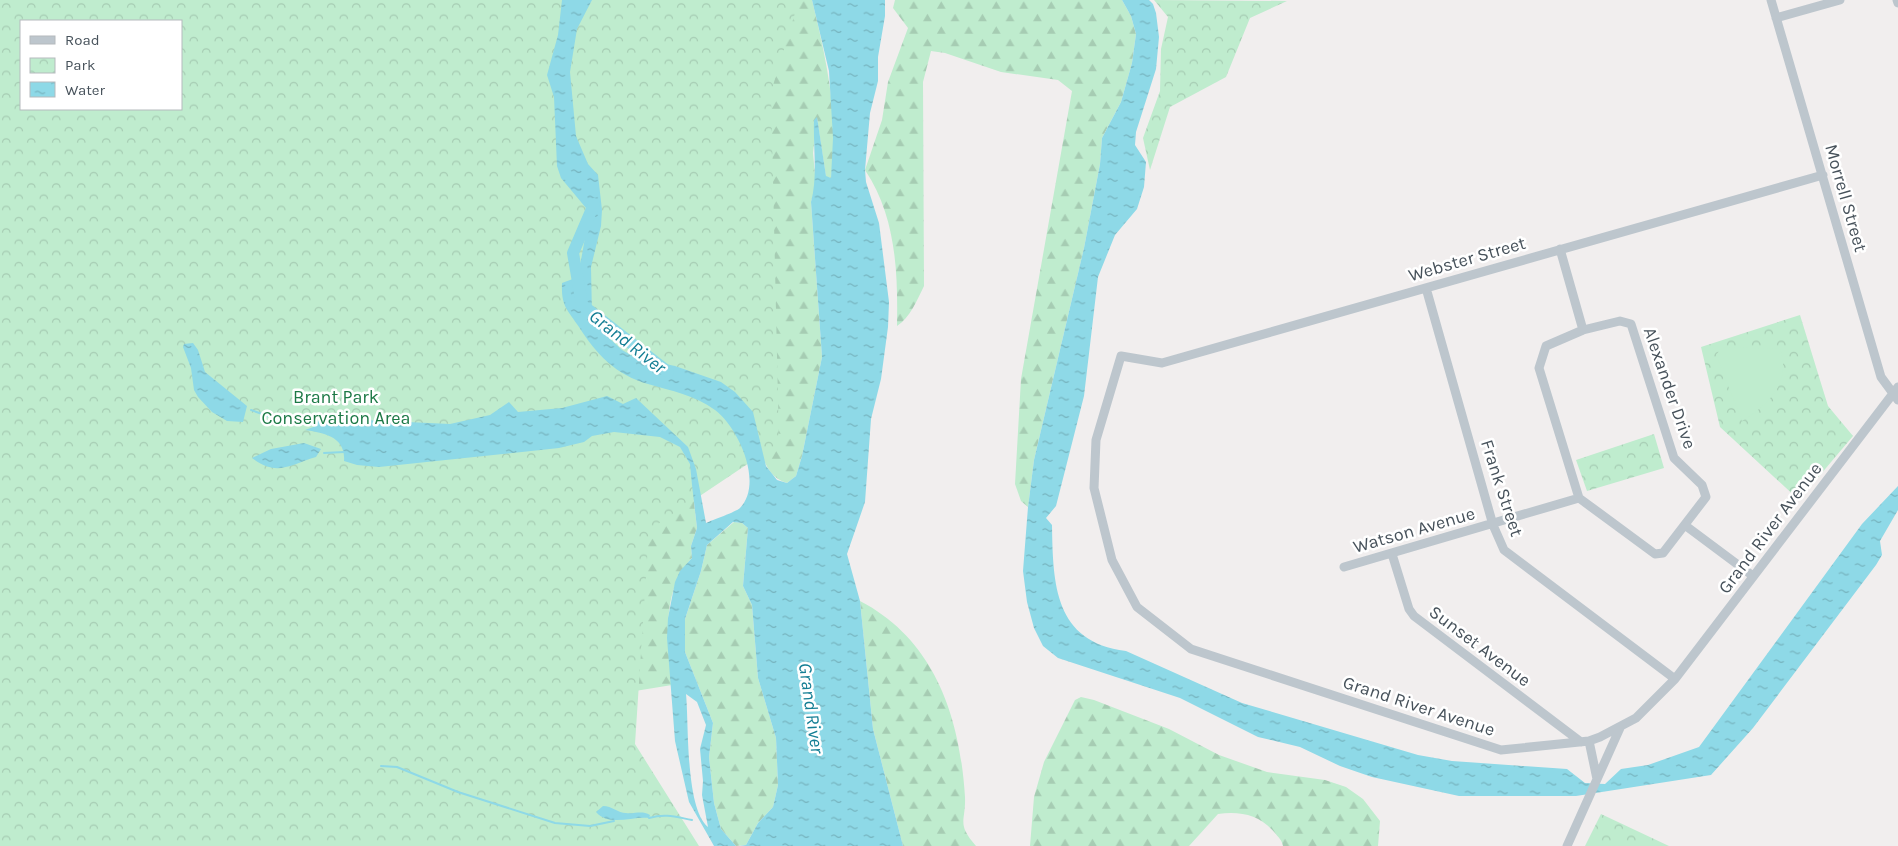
<svg xmlns="http://www.w3.org/2000/svg" width="1898" height="846" font-family="Karla,sans-serif">
	<style>
		.forest { fill: url(#forest-firs) }
		.park { fill: url(#park-crowns); fill-rule: evenodd }
		.pitch { fill: #bfecce }
		.water { fill: url(#water-ripples); fill-rule: evenodd }
		.lines { fill: none; stroke-linecap: round; stroke-linejoin: round }
		.stream { stroke: #8ed9e7; stroke-width: 2 }
		.river { stroke: #8ed9e7; stroke-width: 12 }
		.minor { stroke: #bdc6cd; stroke-width: 9 }
		.labels { text-anchor: middle; stroke-width: 5; stroke-linejoin: round; paint-order: stroke }
		.street-label { font-size: 18px; fill: #47525b; stroke: #fff }
		.park-label { font-size: 18px; fill: #1c7946; stroke: #fff }
		.water-label { font-size: 19px; font-style: italic; fill: #137e94; stroke: #fff }
	</style>
	<defs>
		<pattern id="forest-firs" width="22" height="20" patternUnits="userSpaceOnUse" patternTransform="scale(1.25)"><rect width="22" height="20" fill="#bfecce"/><path d="M5 1l3.5 6h-7zM16 11l3.5 6h-7z" fill="#a6ccb3"/></pattern>
		<pattern id="park-crowns" width="20" height="18" patternUnits="userSpaceOnUse" patternTransform="scale(1.25)"><rect width="20" height="18" fill="#bfecce"/><path d="M2 6a3 3 0 1 1 6 0M12 15a3 3 0 1 1 6 0" fill="none" stroke="#a6ccb3"/></pattern>
		<pattern id="water-ripples" width="26" height="14" patternUnits="userSpaceOnUse" patternTransform="scale(1.25)"><rect width="26" height="14" fill="#8ed9e7"/><path d="M2 4q2-2 4 0t4 0M15 11q2-2 4 0t4 0" fill="none" stroke="#76b3be"/></pattern>
	</defs>
	<rect width="100%" height="100%" fill="#f1eeee"/>
	<path class="forest" d="M592,0h220c14,58 28,119 19,178l-5,-1 -9,-59 -4,35 3,32 -5,17 11,155 -20,99 -6,20 -9,7c-28,-8 -28,-46 -34,-71z
		M895,0h227l9,16 5,18 -4,29 -11,39 -19,36 -2,26 -16,84 -50,212 -6,47 -7,-6 -6,-17 6,-105 51,-288 -14,-11 -57,-8 -56,-19 -14,-2 -8,31 1,204c-7,14 -14,32 -27,40 1,-54 -1,-110 -32,-156l17,-50 6,-38 20,-54 -15,-20z
		M692,485l5,43 -6,18 1,12c-32,34 -24,84 -20,127l-86,14 25,-178z
		M734,522l8,1 6,5 -5,58 9,19 6,73 18,60 2,47 -5,22 -15,16 -12,22 -10,1 -15,-17 -7,-26 -5,-46 4,-34 -28,-71v-33l16,-48 6,-26z
		M860,601c75,39 100,116 105,196 1,25 -9,26 11,49h-73l-30,-117z
		M1081,697l13,3 75,29 50,26 48,17 58,8 21,7 17,12 17,22 -2,25h-95c-1,-6 -5,-9 -8,-13 -15,-18 -34,-22 -57,-19l-29,32h-159l4,-49 10,-35 31,-62z"/>
	<path class="park" d="M0,0h799l-28,92 8,351 -130,87 -14,214 64,102h-699zM21,21h160v88h-160z
		M1154,0l133,1 -37,17 -24,59 -56,30 -20,63 -7,-32 17,-47 1,-42 7,-32z
		M1800,315l28,91 25,30 -54,64 -79,-73 -19,-80z
		M1654,434l10,34 -77,23 -11,-31z
		M1601,814l68,32h-84z"/>
	<path class="pitch" d="M1722,347l58,2c12,34 -12,56 -38,72l-26,-66z"/>
	<path class="water" d="M562,0h30l-15,29 -7,43 6,64 12,28 10,11 4,35 -1,16 -10,41 1,48 17,23 13,12 14,8 39,8 46,16 14,10 18,20 13,54 11,14 10,3 9,-7 6,-20 20,-99 -11,-155c7,-26 2,-55 3,-82l3,-3 9,59 5,2 2,-40 -4,-67 -17,-71h73v16l-7,41v24l-8,32 -5,57 1,12 13,41 10,79 -1,25 -7,52 -10,40 -6,83 -18,52 13,47 13,128 30,117h-164l7,-1 12,-22 15,-16 5,-22 -2,-47 -18,-60 -6,-73 -9,-19 5,-58 -6,-5 -9,-1 -26,23 -6,26 -16,48v33l28,71 -4,34 5,46 7,26 15,17h-22l-25,-44 -14,-61 -8,-103 1,-20 7,-36 5,-11 12,-13 -1,-12 6,-18 -5,-43 -2,-21 -10,-17 -20,-10 -46,-5 -22,4 -8,6 -25,6 -180,19 -22,-2 -13,-4c2,-25 -21,-28 -39,-31l11,-4 2,-6 5,-2 127,6 40,-9 19,-13 9,10 44,-4 45,-12 16,8 13,-6 52,49 8,22 10,54c6,-3 30,-11 34,-15 24,-25 -2,-81 -25,-98 -21,-15 -43,-19 -67,-26 -32,-9 -52,-30 -69,-57 -12,-18 -18,-21 -17,-44l16,-6 10,-56 -2,-13 -25,-30 -4,-12 -3,-69 -7,-22 11,-40zM686,694l11,8 9,23 -6,24 3,32 -1,14 6,32c-23,-19 -19,-104 -22,-133z
		M1122,0h27l4,4 3,9 3,24 -3,32 -20,63 -1,13 11,17 -2,25 -7,22 -22,26 -17,42 -14,119 -28,110 -10,12 6,7c1,59 2,117 74,126l116,52 176,52 34,6 115,8 18,14 20,1 16,-15 27,-4 51,-18 163,-223 36,-38v24l-18,31 2,14 -6,10 -123,163 -42,47 -135,21h-117l-87,-19 -32,-11 -40,-19 -42,-10 -78,-39 -122,-40 -15,-12 -9,-18 -7,-26 -4,-31 5,-64 6,-47 50,-212 16,-84 2,-26 19,-36 11,-39 4,-29 -5,-18z
		M193,343l5,7 7,22 42,34 -4,16 -16,-1 -15,-9 -14,-15 -4,-7 -3,-22 -8,-21 1,-3z
		M304,443l17,6 -5,8c-27,8 -39,20 -64,1l19,-9z
		M603,806c9,0 15,7 23,7 9,1 16,-3 24,2l-1,3c-17,-2 -40,9 -53,-6z"/>
	<g class="lines">
		<path class="stream" d="M251,410l31,11 14,2
			M324,453l20,-1
			M381,766l16,1 61,25 97,31 35,3 24,-5
			M649,818c17,-5 27,-1 43,2"/>
		<path class="river" d="M594,204l-21,49 9,52 86,67"/>
		<path class="minor" d="M1771,0l110,377 17,23
			M1897,0l1,3
			M1776,18l64,-18
			M1823,175l-661,188 -41,-7 -25,84 -2,48 18,72 25,47 54,42 310,101 88,-9 11,-4 36,-19 39,-39 223,-292
			M1560,249l23,81
			M1426,288l67,237 11,25 171,129
			M1620,321l11,3 43,134 28,27 4,12 -43,56 -8,1 -76,-56 -40,-130 7,-22 37,-16z
			M1686,526l67,50
			M1392,554l17,55 5,7 167,126
			M1344,567l235,-69
			M1589,741l8,38
			M1567,846l53,-118"/>
	</g>
	<g class="labels">
		<g class="street-label">
			<text transform="translate(1846 198) rotate(74)" y="6">Morrell Street</text>
			<text transform="translate(1467 259) rotate(-16)" y="6">Webster Street</text>
			<text transform="translate(1670 388) rotate(71)" y="6">Alexander Drive</text>
			<text transform="translate(1502 488) rotate(72)" y="6">Frank Street</text>
			<text transform="translate(1770 528) rotate(-53)" y="6">Grand River Avenue</text>
			<text transform="translate(1414 530) rotate(-16)" y="6">Watson Avenue</text>
			<text transform="translate(1480 646) rotate(37)" y="6">Sunset Avenue</text>
			<text transform="translate(1419 706) rotate(18)" y="6">Grand River Avenue</text>
		</g>
		<g class="park-label">
			<text x="336" y="403">Brant Park<tspan x="336" dy="21">Conservation Area</tspan></text>
		</g>
		<g class="water-label">
			<text transform="translate(628 341) rotate(38)" y="7">Grand River</text>
			<text transform="translate(812 708) rotate(82)" y="7">Grand River</text>
		</g>
	</g>
	<rect x="20" y="20" width="162" height="90" fill="#ffffff" stroke="#b5babd"/>
	<rect x="30" y="36" width="25" height="8" fill="#bdc6cd" stroke="#b5babd"/>
	<text x="65" y="45" font-size="15" fill="#47525b">Road</text>
	<rect x="30" y="58" width="25" height="15" fill="url(#park-crowns)" stroke="#b5babd"/>
	<text x="65" y="70" font-size="15" fill="#47525b">Park</text>
	<rect x="30" y="82" width="25" height="15" fill="url(#water-ripples)" stroke="#b5babd"/>
	<text x="65" y="95" font-size="15" fill="#47525b">Water</text>
</svg>
